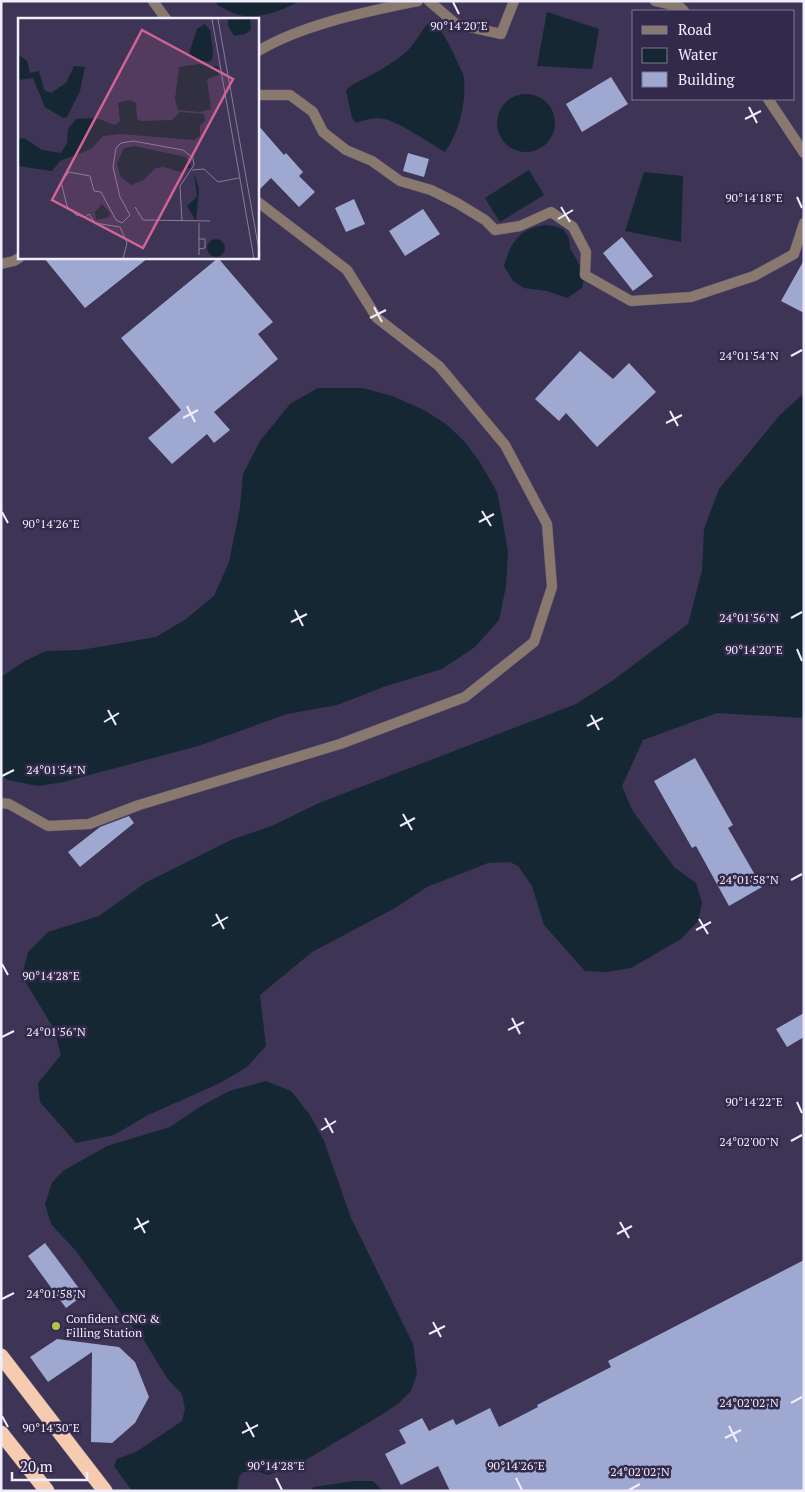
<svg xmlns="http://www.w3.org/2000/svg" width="805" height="1492" font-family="'PT Serif',serif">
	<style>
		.water { fill: #152732 }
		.building { fill: #9fa8d0 }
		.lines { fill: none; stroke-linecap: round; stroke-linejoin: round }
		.street-casing { stroke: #5a5271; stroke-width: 11 }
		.highway-casing { stroke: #5a5271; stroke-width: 16 }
		.street { stroke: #89786e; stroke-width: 10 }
		.highway { stroke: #f6ccb1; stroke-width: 15 }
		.ticks { fill: none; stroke: #f0edfe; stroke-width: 2 }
		.poi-dot { fill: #b5c249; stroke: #332a4b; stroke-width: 2 }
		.labels { text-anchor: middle; stroke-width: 5; stroke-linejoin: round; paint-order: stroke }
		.poi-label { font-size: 12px; fill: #f0edfe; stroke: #332a4b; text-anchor: start }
		.inset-road { fill: none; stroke: #857e99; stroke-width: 1 }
		.view { fill: #d26394; fill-opacity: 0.15; stroke: #d26394; stroke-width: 2.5 }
		.inset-edge { fill: none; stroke: #f0edfe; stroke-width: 2.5 }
		.ticks-label { font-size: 12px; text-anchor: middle; fill: #f0edfe; stroke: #332a4b; stroke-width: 5; stroke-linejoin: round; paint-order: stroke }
	</style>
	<rect width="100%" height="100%" fill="#3d3456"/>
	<path class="water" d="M216,1h84c-17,9 -42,19 -61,14 -8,-2 -15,-7 -22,-10z
		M547,12l52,17 -7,40 -55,-3z
		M432,20c12,13 17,24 24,39 2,5 5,10 7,15 5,22 -4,60 -18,78 -16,-9 -49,-33 -66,-34 -8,0 -16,2 -23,5l-4,-5 -6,-28 6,-5c19,-10 40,-20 56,-35 9,-9 14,-22 24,-30z
		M497 123a29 29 0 1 1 58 0a29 29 0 1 1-58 0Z
		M529,170l15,25 -44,27 -15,-24z
		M644,172l39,4 -2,66 -56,-11z
		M545,225l9,1 9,3 6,9 1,10 15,27 -3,13 -15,10 -20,-7 -23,-3 -11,-7 -9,-15c7,-24 15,-37 41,-41z
		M318,388h45l29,8 32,14 22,14 19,18 14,19 18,31 5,25 6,35 -2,34 -7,34 -24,27 -33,22 -56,17 -49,19 -50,9 -89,32 -135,36 -25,4 -30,-6 -7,-5v-98l24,-16 21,-10 35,-1 75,-13 30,-18 28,-23 15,-34 11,-54 3,-34 17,-33 30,-37z
		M804,393v325l-87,-5 -74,27 -21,46 10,24 42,57 22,16 6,20 -4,18 -17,18 -50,29 -24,4 -22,-1 -41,-46 -12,-39 -14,-20 -8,-4 -22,1 -61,24 -32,21 -83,44 -52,43 6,51 -19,21 -27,16 -74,33 -32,19 -38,8 -36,-41 -2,-19 23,-28 -7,-26 -32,-53 6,-24 20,-20 51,-16 46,-33 86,-43 43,-15 45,-22 257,-99 36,-23 76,-57 14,-53 2,-42 15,-40 61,-74z
		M266,1081l25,10 19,24 14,26 27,77 62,126 4,30 -6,17 -12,12 -18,12 -77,46 -36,14 -9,-3h-16l-4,5 -2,14h-105l-18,-25 3,-7 19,-7 46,-31 3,-12 -3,-15 -15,-16 -24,-39 -20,-23 -47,-65 -25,-27 -6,-20 7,-21 11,-12 44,-25 63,-19 28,-19 31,-17z
		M354,1481h19l10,10h-73l4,-4z"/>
	<path class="building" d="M611,77l17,27 -46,28 -16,-28z
		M258,125l26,30 2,-2 17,19 -4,4 16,16 -16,15 -28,-29 -13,13z
		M408,153l21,6 -5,18 -21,-6z
		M354,199l11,25 -19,8 -11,-24z
		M423,209l17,25 -35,22 -16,-25z
		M622,237l31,39 -20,15 -30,-38z
		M44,258h104l-63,50z
		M218,258l55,64 -15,12 20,25 -64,53 16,18 -16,13 -7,-9 -35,30 -24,-26 33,-28 -60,-72z
		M804,260v53l-23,-12z
		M580,351l33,28 16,-16 27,29 -59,55 -31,-34 -7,8 -24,-22z
		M695,758l38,67 -5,3 34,59 -33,19 -33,-60 -4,2 -38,-67z
		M129,816l5,7 -54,44 -12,-15 32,-25z
		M804,1013v24l-17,10 -11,-18z
		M45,1243l39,52 -18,13 -38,-52z
		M804,1260v231h-354l-12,-25 -37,19 -16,-31 21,-11 -7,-13 23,-12 7,13 24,-12 3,6 34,-17 9,19 39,-20 -1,-2 74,-38 -3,-6z
		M57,1339l62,8 16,15 14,35 -14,26 -23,20 -21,-1 1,-90 -44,30 -18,-25z"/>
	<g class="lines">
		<defs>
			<path id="street" d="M153,1l13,18
				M429,1l27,23 45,10 13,-33
				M655,1l25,6 4,4
				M258,51c46,-27 107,-39 160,-50
				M258,95h32l23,17 10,20 23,18 26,11 28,20 31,9 26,13 28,17 10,10 25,-4 31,-14 22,15 13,25 -1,23 46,26 60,-4 63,-21 40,-22 10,-31
				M768,99l36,54
				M1,264l13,-3 5,-3
				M1,803l8,1 39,22 41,-2 50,-19 201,-61 125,-47 69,-55 18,-55 -5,-63 -42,-79 -66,-79 -62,-48 -30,-48 -89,-68"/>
			<path id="highway" d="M1,1356l104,135
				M1,1433l46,58"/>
		</defs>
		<use href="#street" class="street-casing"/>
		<use href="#highway" class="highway-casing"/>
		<use href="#street" class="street"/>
		<use href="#highway" class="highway"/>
	</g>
	<path class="ticks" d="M453,2l6,12M749,107l8,16M745,119l16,-8M797,197l5,11M561,207l9,15M558,219l15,-9M374,307l8,15M370,318l16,-8M791,356l11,-6M187,406l8,16M670,411l8,15M183,418l15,-8M666,423l16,-8M482,511l9,15M2,512l6,11M479,522l15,-8M295,610l8,16M791,618l11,-6M291,622l16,-8M797,649l5,12M108,710l8,15M591,715l8,15M104,722l15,-9M587,726l16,-8M2,776l12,-6M403,814l9,16M400,826l15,-8M791,880l11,-6M216,914l8,15M699,919l9,15M212,926l16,-9M696,930l15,-8M2,964l6,11M512,1018l8,16M508,1030l16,-8M2,1037l12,-6M797,1102l5,11M325,1118l8,15M321,1130l15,-9M791,1141l11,-6M137,1218l8,15M620,1222l9,16M134,1229l15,-8M617,1234l15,-8M2,1299l12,-6M433,1322l8,15M429,1334l16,-8M791,1403l11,-6M2,1416l6,11M246,1422l8,15M729,1426l8,16M242,1433l16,-8M725,1438l16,-8M276,1478l6,12M516,1478l6,12M629,1490l11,-6"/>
	<circle class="poi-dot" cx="56" cy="1326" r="5"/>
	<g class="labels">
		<g class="poi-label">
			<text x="66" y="1323">Confident CNG &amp;<tspan x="66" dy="14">Filling Station</tspan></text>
		</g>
	</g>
	<g transform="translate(18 18)">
		<rect width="241" height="241" fill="#3d3456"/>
		<path d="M210,1h22l1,10 -5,5 -12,2 -6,-10zM187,6l5,6 3,20 -1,10 -4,2 -15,-3 -4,-5 8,-25zM0,36l9,7 3,12 9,-2 5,19 7,3 15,-10 8,-17 11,1 -5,24 -13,26 -4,1 -18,-11 -12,-29 -15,2zM181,46l19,3 1,8 -12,4 4,30 -11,3 -22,-2 -3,-11 4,-32zM112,82l6,3 1,16 3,2 32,-1 8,-8 24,2 1,7 -5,4v11l-6,4 -74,-6 -17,2 -12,13 -31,12 -8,10 -34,-5v-27l6,-1 18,12 19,3 6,-10 1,-14 8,-10 20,-1 19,7 5,-4 -2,-18zM116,128l52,11 5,10 -11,5 -16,-5 -9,1 -11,12 -13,5 -11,-9 -3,-13 7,-15zM176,155l5,16 -3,32 -9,-15 10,-9zM84,186l8,9 -1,4 -13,3 -1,-8zM189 230a9 9 0 1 1 18 0a9 9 0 1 1-18 0Z" fill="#152732"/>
		<path class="inset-road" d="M194,1l42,240M200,1l42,237M174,152l12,-1 14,13 21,-4M117,189l8,13 67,1M181,205v32M181,221h6v9l-6,1M105,241l4,-16 -7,-16 -25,-4 -6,-9 -4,3 -9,-2 -9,-9 -6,-24 8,-10 21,4 4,15 7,1 15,28 6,3 8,-8 -10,-18 -7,-30 3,-19 5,-5 12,-2 50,9 10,8 1,7 -14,21 2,35"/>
		<path class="view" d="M124,12l91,49 -90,169 -91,-48z"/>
		<rect width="241" height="241" class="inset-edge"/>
	</g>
	<g class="ticks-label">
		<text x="459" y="30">90°14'20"E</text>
		<text x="754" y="202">90°14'18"E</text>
		<text x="749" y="360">24°01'54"N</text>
		<text x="51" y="528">90°14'26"E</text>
		<text x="749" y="622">24°01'56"N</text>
		<text x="754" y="654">90°14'20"E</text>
		<text x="56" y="774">24°01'54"N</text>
		<text x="749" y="884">24°01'58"N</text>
		<text x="51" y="980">90°14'28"E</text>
		<text x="56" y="1036">24°01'56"N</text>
		<text x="754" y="1106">90°14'22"E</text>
		<text x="749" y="1146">24°02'00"N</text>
		<text x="56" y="1298">24°01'58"N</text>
		<text x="749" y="1407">24°02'02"N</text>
		<text x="51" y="1432">90°14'30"E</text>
		<text x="276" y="1470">90°14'28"E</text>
		<text x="516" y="1470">90°14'26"E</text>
		<text x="640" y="1476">24°02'02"N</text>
	</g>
	<rect width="805" height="1492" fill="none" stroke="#f0edfe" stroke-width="5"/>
	<rect x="632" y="10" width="162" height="90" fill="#332a4b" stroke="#7f7893"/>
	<rect x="642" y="26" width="25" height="8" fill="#89786e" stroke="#7f7893"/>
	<text x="678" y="35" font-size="15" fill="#f0edfe">Road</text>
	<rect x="642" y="48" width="25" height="15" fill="#152732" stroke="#7f7893"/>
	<text x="678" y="60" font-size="15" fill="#f0edfe">Water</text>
	<rect x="642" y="72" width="25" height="15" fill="#9fa8d0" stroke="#7f7893"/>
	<text x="678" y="85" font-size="15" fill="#f0edfe">Building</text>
	<path d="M12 1472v8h75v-8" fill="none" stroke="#f0edfe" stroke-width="2.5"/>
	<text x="20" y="1472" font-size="15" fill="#f0edfe" stroke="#332a4b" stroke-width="4" paint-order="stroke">20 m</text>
</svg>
